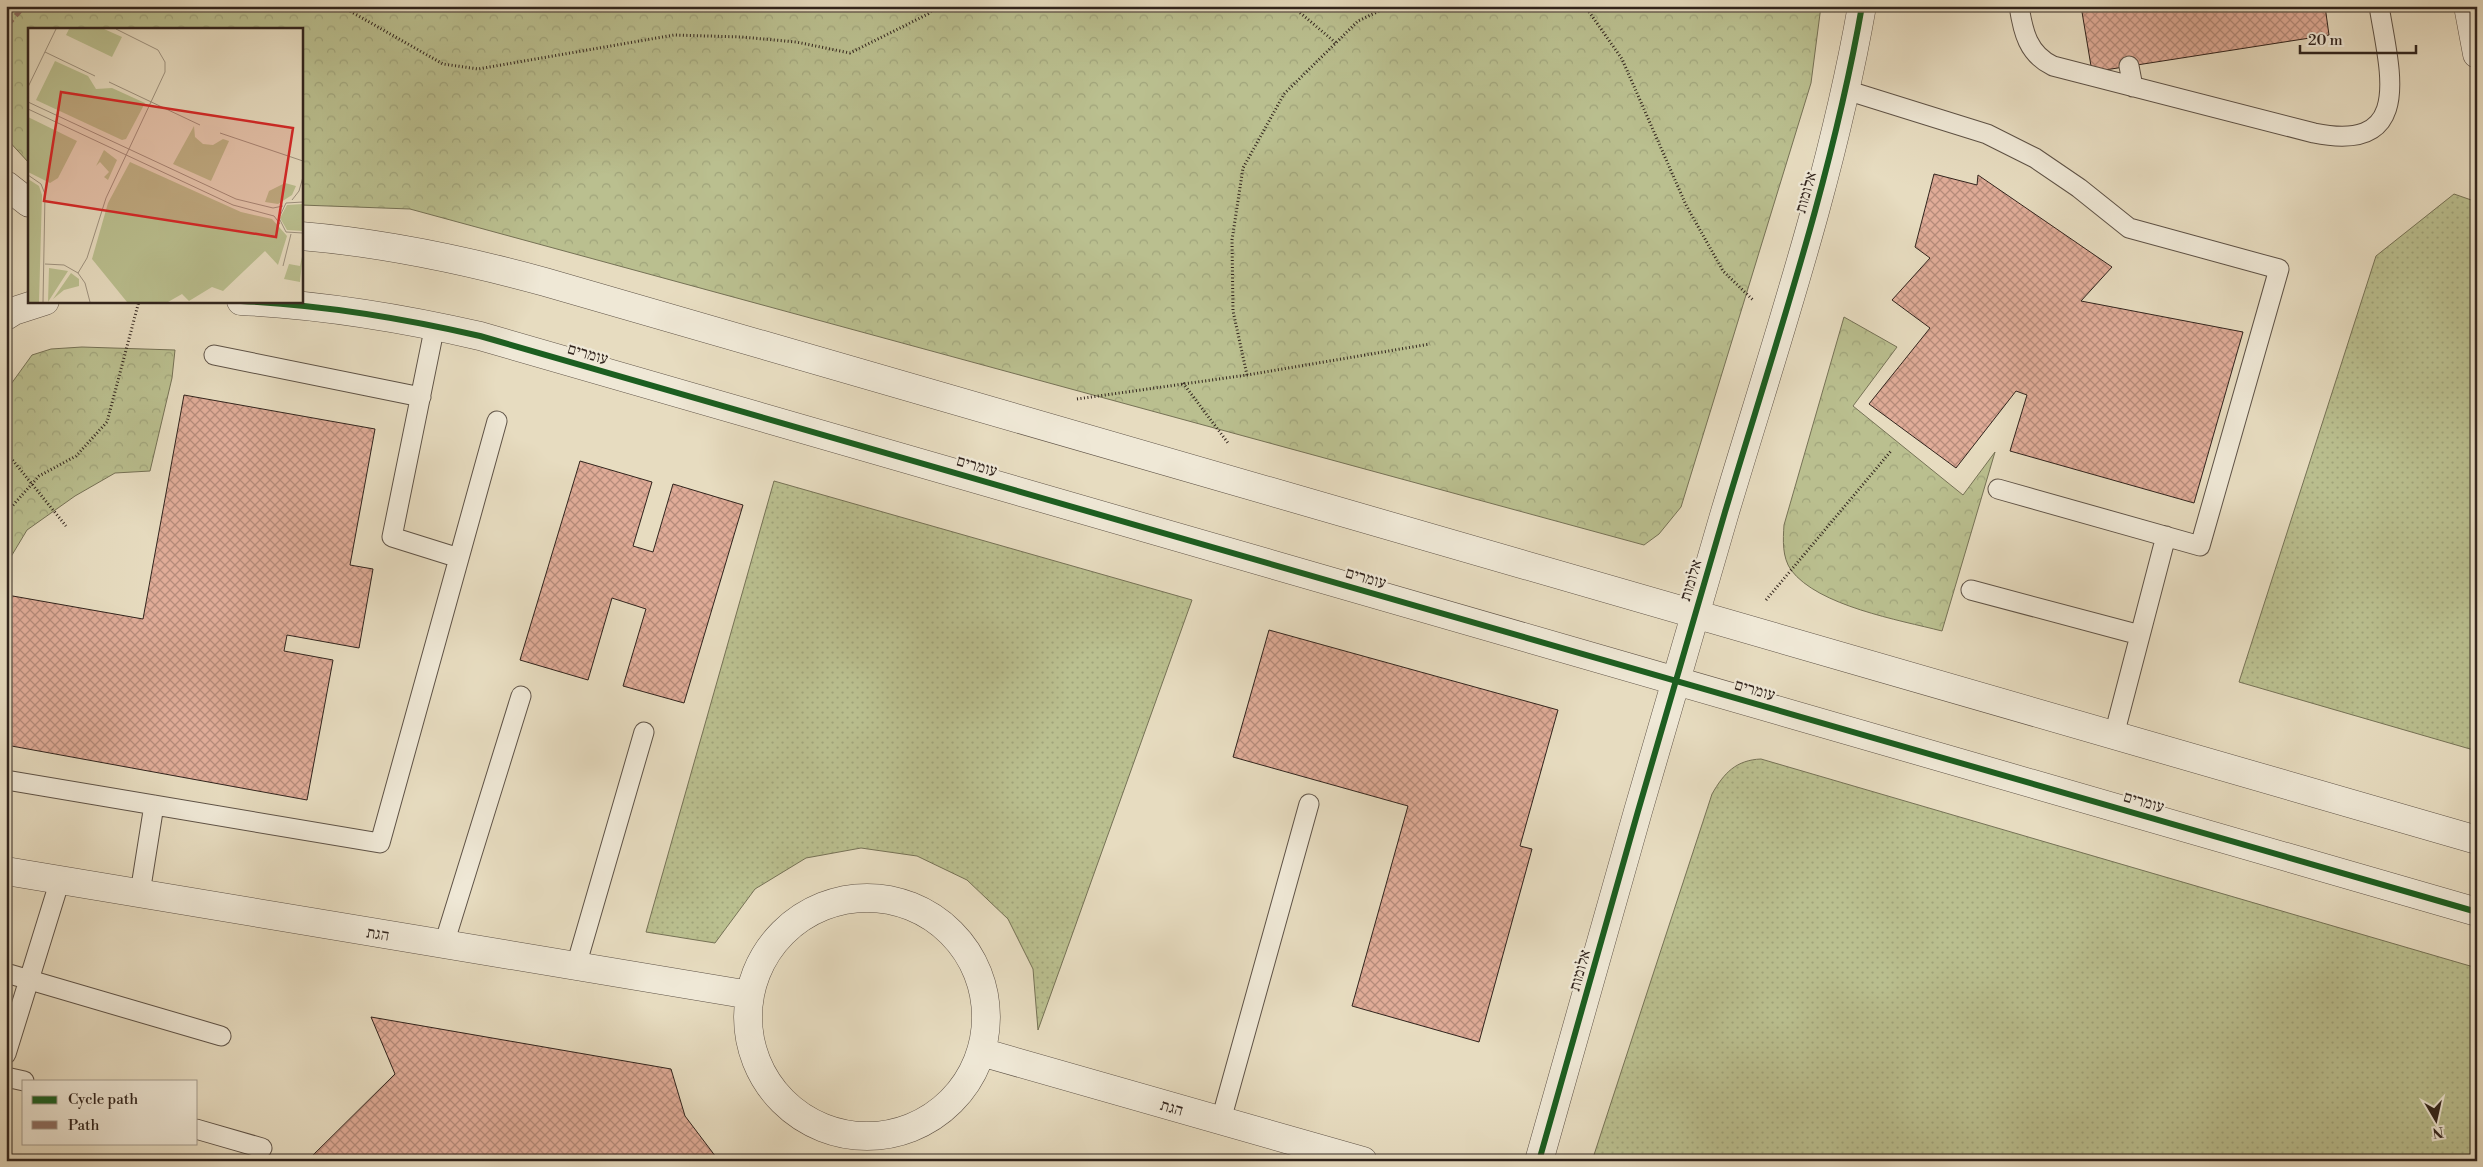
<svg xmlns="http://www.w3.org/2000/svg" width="2483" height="1167" font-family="'Libre Bodoni','Frank Ruhl Libre',serif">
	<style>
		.grass { fill: url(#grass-dots); stroke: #767256 }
		.park { fill: url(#park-crowns); stroke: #767256 }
		.building { fill: url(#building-cross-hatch); stroke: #31241d }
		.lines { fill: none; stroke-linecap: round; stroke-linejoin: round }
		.service-casing { stroke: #5e5246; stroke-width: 21 }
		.minor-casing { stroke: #5e5246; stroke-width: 29 }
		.path { stroke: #31241d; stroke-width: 3; stroke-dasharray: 1 2.5; stroke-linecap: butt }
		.service { stroke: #efe8d6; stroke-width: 19 }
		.minor { stroke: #efe8d6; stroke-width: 28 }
		.quiet { stroke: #8d6e63; stroke-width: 5; stroke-dasharray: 10 5; stroke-linecap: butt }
		.cycleway-casing { stroke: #efe8d6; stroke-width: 9 }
		.cycleway { stroke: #1b5e20; stroke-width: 6 }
		.labels { text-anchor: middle; stroke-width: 4.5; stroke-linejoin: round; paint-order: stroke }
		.street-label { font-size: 16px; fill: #31241d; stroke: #efe8d6 }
		.inset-road { fill: none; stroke: #9e927f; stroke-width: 1 }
		.view { fill: #d62828; fill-opacity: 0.15; stroke: #d62828; stroke-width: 2.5 }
		.inset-edge { fill: none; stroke: #31241d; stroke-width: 2.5 }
	</style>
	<defs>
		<pattern id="grass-dots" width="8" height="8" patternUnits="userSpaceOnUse" patternTransform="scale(1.25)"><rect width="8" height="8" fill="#babf8f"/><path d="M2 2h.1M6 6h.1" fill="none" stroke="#a0a47b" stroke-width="1.8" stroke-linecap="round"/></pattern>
		<pattern id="park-crowns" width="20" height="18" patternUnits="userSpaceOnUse" patternTransform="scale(1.25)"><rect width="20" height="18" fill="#babf8f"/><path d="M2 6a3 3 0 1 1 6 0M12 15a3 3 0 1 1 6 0" fill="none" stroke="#a0a47b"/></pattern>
		<pattern id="building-cross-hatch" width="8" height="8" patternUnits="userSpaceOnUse" patternTransform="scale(1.25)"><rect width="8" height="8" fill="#e0ac98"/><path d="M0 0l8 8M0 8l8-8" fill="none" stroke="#b68c7b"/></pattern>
	</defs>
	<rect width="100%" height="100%" fill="#e7dcc0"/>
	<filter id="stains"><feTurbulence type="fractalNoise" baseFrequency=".004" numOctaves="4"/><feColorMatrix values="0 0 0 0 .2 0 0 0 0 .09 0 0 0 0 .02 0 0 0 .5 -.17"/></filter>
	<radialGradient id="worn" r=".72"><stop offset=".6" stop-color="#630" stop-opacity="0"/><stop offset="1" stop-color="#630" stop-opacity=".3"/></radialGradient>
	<path class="grass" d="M2454,194l23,8v549l-238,-69 137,-426z
		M774,481l418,119 -154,430 -5,-61 -25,-50 -41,-39 -50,-24 -56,-8 -55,10 -51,31 -40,54 -69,-11z
		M1761,759l716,209v193h-885l120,-367c12,-21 24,-34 49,-35z"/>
	<path class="park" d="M6,6h1815l-10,77 -130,424 -22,27 -15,11 -1234,-336 -109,-4v-176h-272v134l-23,-25z
		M1844,317l53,30 -44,59 110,89 32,-43 -53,179c-43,-11 -124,-25 -151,-61 -9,-13 -8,-30 -7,-45z
		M82,347l93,3 -3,28 -22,93 -35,2 -40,23 -48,34 -21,35v-174l26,-36 19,-6z"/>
	<path class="building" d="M2081,6h244l4,29 -237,37z
		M1934,174l43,11 1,-10 134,92 -31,34 162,31 -49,171 -184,-52 17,-56 -11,-4 -60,77 -87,-64 61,-76 -38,-28 38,-42 -15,-11z
		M184,395l191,34 -25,136 23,4 -14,79 -72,-13 -3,16 49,9 -26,140 -301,-55 1,-150 136,24z
		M580,461l72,21 -19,64 20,6 20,-68 70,21 -59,198 -61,-17 23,-77 -34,-11 -24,82 -68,-20z
		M1269,630l289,80 -38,136 12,3 -53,193 -127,-36 56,-200 -175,-49z
		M371,1017l300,52 14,47 34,45h-412l88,-87z"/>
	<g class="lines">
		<defs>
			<path id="service" d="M2019,6c4,26 9,48 34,60l261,67c102,21 75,-64 65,-127
				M2129,66l4,21
				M1846,90l141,44 48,24 44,30 50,40 150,41 -79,277 -202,-57
				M435,325l-43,212 67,21
				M214,355l207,42
				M1971,590l169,45
				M2114,735l52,-199
				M6,780l374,63 117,-422
				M140,893l14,-88
				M444,944l77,-248
				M576,966l68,-234
				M6,973l215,63
				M6,1054l54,-174
				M6,1077l18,4
				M1221,1120l88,-316
				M196,1129l66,19"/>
			<path id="minor" d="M2468,6l9,48
				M6,185l23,18
				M301,236c83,7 164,24 244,46l1932,558
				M241,301c81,4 161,17 239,35l1997,576
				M6,316l8,-5 31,-10
				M6,871l744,124
				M748 1017a119 119 0 1 1 238 0a119 119 0 1 1-238 0Z
				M981,1052l382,109
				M1539,1161c61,-217 122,-433 186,-649 50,-167 107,-334 137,-506"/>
		</defs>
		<use href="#service" class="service-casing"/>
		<use href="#minor" class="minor-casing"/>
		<path class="path" d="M341,6l102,58 35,5 196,-34 68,2 54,5 54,11 78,-39 9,-8
			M1292,6l44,37
			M1585,6l37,53 64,146 37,66 31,30
			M1247,375l-14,-64 -1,-71 11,-72 41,-74 74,-73 32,-15
			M1183,383l45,60
			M1077,399l170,-24 183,-31
			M6,452l60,74
			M6,513l33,-37 37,-20 31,-34 32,-121
			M1766,600l125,-149"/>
		<use href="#service" class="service"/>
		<use href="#minor" class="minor"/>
		<path class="quiet" d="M6,27l18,-21"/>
		<defs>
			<path id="cycleway" d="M241,301c81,4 161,17 239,35l1997,576
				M1539,1161c61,-217 122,-433 186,-649 50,-167 107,-334 137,-506"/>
		</defs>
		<use href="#cycleway" class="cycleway-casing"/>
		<use href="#cycleway" class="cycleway"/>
	</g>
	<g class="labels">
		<g class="street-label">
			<text transform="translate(1805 192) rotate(-74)" y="6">אלומות</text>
			<text transform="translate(588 353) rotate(16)" y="6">עומרים</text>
			<text transform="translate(977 465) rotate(16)" y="6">עומרים</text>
			<text transform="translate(1366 577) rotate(16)" y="6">עומרים</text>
			<text transform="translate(1690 580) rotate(-73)" y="6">אלומות</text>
			<text transform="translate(1755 689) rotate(16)" y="6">עומרים</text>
			<text transform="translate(2144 801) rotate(16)" y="6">עומרים</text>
			<text transform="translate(378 933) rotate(9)" y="6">הגת</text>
			<text transform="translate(1579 970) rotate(-74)" y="6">אלומות</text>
			<text transform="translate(1172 1107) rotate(16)" y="6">הגת</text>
		</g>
	</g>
	<g transform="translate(28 28)">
		<rect width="275" height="275" fill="#e7dcc0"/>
		<path d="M41,1h35l18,8 -10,20 -46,-22zM27,33l33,15 8,13 16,-1 33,15 -19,36 -4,1 -86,-40zM0,89l49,24 -19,37 -8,5 -22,-11zM166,98l1,11 8,7 10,1 10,-6 6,2 -18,40 -38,-17zM0,151l11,7 3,9 -3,107h-11zM21,240l19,3 -20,31z" fill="#babf8f"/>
		<path d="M76,122l13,10 -9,20 -4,-3 5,-5 -9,-10 -4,4zM102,134l111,50 31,7 15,17 -9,29 -13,-14 -42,40 -11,-4 -23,14 -7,-7 -14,8h-41l-35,-43 16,-56zM257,155l11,3 -4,9 -14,9 -13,-2 4,-11zM275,176v27l-16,-1 -7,-12 7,-13zM275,224l-3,30 -16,-3 5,-15 11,2zM43,245l8,6v7l-15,4 -11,9z" fill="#babf8f"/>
		<path class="inset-road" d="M17,24l50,24M81,54l91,43M0,59l28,-58M0,74l208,97 37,9 10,-2M0,81l205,96 41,11 6,8M192,105l83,28M0,147l13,9 4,10 -2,108M264,172l7,-9 4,-14M275,174l-17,1 -7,15 7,14 17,1M17,236l19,1 14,8 7,10 5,19M255,238l8,-32M50,245l9,-15 19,-60 59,-126v-10l-7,-12 -42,-21"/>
		<path class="view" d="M33,64l232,36 -17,109 -232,-36z"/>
		<rect width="275" height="275" class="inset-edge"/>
	</g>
	<rect width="2483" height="1167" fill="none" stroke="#e7dcc0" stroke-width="25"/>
	<rect x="8" y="8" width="2468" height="1152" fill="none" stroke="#31241d" stroke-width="2.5"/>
	<rect x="12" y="12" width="2458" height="1142" fill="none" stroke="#31241d"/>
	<rect x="22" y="1080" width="175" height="65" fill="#efe8d6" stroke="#a39a8c"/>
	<rect x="32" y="1096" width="25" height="8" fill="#1b5e20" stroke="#a39a8c"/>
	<text x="68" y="1104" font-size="15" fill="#31241d">Cycle path</text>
	<rect x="32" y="1121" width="25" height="8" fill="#8d6e63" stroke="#a39a8c"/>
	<text x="68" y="1130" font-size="15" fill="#31241d">Path</text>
	<g transform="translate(2436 1120) rotate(171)" stroke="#efe8d6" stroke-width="4" paint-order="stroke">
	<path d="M0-4L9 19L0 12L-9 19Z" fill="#31241d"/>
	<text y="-8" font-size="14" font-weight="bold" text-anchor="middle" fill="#31241d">N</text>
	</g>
	<path d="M2300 45v8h116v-8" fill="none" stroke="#31241d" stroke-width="2.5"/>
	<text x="2308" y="45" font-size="15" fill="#31241d" stroke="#efe8d6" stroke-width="4" paint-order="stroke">20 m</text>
	<rect width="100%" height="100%" filter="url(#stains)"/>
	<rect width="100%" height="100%" fill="url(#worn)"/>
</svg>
